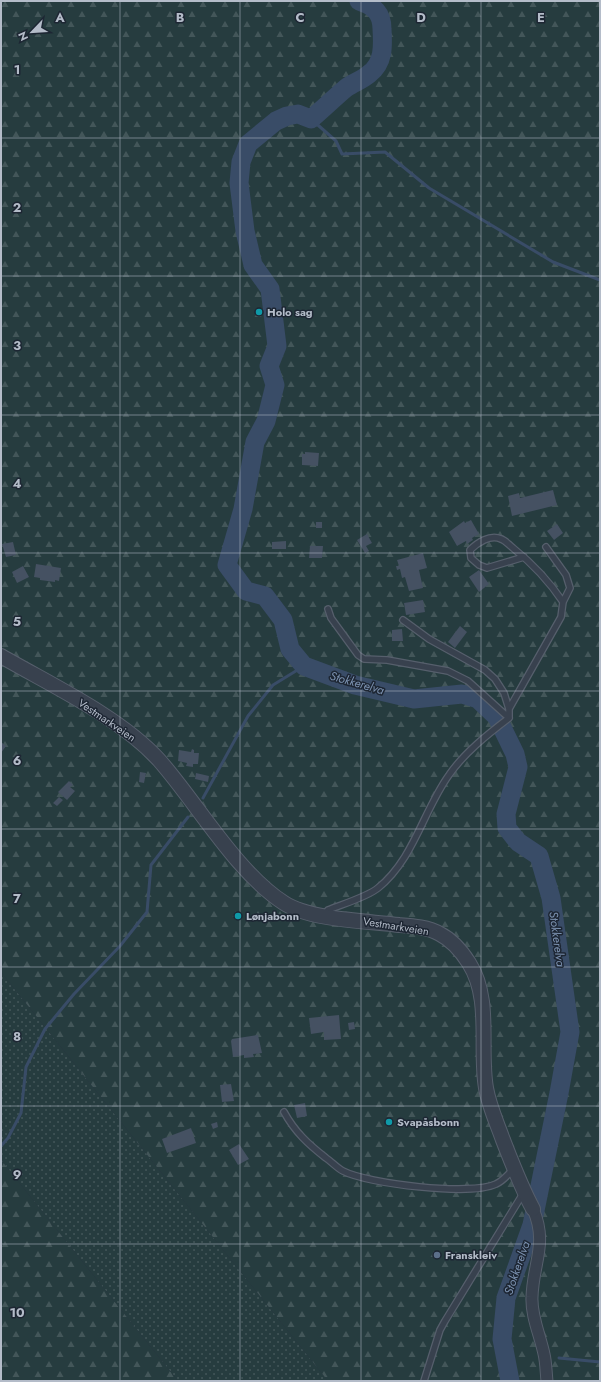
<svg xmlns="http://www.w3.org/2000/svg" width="601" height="1382" font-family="Jost,sans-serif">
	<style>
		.grass { fill: url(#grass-dots) }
		.forest { fill: url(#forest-firs) }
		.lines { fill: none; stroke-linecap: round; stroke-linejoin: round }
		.stream { stroke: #394c67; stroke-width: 3 }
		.river { stroke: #394c67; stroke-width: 19 }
		.building { fill: #455162 }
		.service-casing { stroke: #565f6c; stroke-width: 8 }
		.minor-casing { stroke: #565f6c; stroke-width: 13 }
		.tertiary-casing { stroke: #565f6c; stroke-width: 16 }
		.service { stroke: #38414e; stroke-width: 5.5 }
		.minor { stroke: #38414e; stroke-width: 11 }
		.tertiary { stroke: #38414e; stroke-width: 14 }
		.grid { fill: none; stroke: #b4bcc9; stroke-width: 1; stroke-opacity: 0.55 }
		.culture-dot { fill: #0f9aa8; stroke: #1d2633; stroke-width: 1.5 }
		.service-dot { fill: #5c6f8a; stroke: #1d2633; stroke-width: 1.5 }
		.labels { text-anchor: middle; stroke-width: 3; stroke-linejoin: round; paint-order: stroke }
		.poi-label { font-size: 11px; font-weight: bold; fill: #b4bcc9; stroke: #1d2633; text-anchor: start }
		.street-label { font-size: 11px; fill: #b4bcc9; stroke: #1d2633 }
		.water-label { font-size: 12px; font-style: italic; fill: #7c92b1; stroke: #1d2633 }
		.grid-label { font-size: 13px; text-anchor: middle; font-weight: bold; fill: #b4bcc9; stroke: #1d2633; stroke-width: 3; stroke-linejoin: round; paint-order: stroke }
	</style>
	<defs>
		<pattern id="grass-dots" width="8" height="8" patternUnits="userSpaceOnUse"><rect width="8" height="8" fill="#263c3f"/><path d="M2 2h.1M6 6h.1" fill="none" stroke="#435659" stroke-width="1.8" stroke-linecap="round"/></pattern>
		<pattern id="forest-firs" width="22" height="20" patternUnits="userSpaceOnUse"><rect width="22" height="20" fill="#263c3f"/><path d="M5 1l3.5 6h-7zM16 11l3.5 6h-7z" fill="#435659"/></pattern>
	</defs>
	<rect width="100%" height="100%" fill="#242f3e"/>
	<path class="grass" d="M1,972l327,409h-150l-177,-221z"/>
	<path class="forest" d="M1,1h599v1380h-272l-327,-409z
		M1,1160l177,221h-177z"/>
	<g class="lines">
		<path class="stream" d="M311,119l25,22 6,13 43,-2 44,36 124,74 47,18
			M203,798l45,-82 25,-31 31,-19
			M1,1146l7,-8 13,-25 5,-46 19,-38 29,-35 46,-48 27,-34 4,-47 37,-48
			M559,1358l41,4"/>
		<path class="river" d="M359,1c15,5 23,12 23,28 1,17 2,34 -13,45 -7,6 -16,9 -23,14 -12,10 -23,21 -35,31l-13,-5 -11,2 -11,5 -28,23 -7,18 -2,21 6,48 8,34 17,24 7,57 -8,20 6,19 -9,36 -11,21 -12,67 -16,56 19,26 19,5 18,24 7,29 14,17 51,19 59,14 48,-5 16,5 19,18 18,37 3,13 -12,47 1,14 11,14 21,14 12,42 19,134 -11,61 -27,132 -26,73 -4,41 8,42"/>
	</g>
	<path class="building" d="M305,452l14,1 -1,13 -16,-1v-11h3z
		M553,490l4,15 -45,11 -4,-20 11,-3 1,5z
		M471,520l8,14 -7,4 1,2 -6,4 -1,-3 -9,5 -8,-14 15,-11 1,2z
		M316,522h6v6h-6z
		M557,524l6,9 -9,7 -7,-9z
		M367,534l5,9 -6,3 3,5 -4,2 -8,-13z
		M286,541v8h-14v-7z
		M13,542l3,13 -10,2 -4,-13z
		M310,546h13l-1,12h-13z
		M423,553l4,15 -8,2 4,18 -14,3 -4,-14 -3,1 -2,-9 -3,1 -1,-4h3l-2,-6z
		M36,564l25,4 -2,13 -4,-1v2l-15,-2v-2l-6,-1z
		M23,566l6,11 -12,6 -5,-11z
		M479,570l10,14 -10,8 -10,-15z
		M423,600l2,12 -19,3 -2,-12z
		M460,626l7,6 -12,16 -7,-6z
		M402,629l1,12h-11v-11z
		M1,742l5,4 -5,7z
		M192,749l2,1v3h5l-1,11h-5v3l-7,-1 1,-3 -9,-2 1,-11 12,2z
		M140,772l6,1 -2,10 -5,-1z
		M196,773l13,3 -1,6 -13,-3z
		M69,781l4,4 -3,2 5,4 -8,9 -9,-8z
		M59,797l4,3 -6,6 -4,-3z
		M339,1015l2,24 -17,1v-8l-13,2 -2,-16z
		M354,1022l1,7 -6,1 -1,-7z
		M258,1035l4,18 -9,1 1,3 -10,1v-3l-11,2 -2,-16 1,-2z
		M231,1084l3,17 -12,1 -2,-17z
		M305,1103l2,13 -10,2 -3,-13z
		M217,1122l1,5 -5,2 -2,-5z
		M191,1128l5,15 -29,10 -5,-14z
		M239,1144l10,15 -11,6 -9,-15z"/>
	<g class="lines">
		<defs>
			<path id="service" d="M524,557l-37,11 -8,-3 -8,-7 -1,-8c7,-7 20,-16 31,-11 4,1 8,6 12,9 20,16 36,33 50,54
				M328,609l3,9 27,37 6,4 23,1 61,11 20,10 41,37
				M403,620l26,19 56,31 10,9 9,14 5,16
				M324,915l4,-5c15,-6 39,-13 50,-22 36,-29 45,-77 71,-113 15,-22 39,-41 60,-57v-9l52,-92 2,-15 7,-14 -4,-13 -20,-28
				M284,1112c11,20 24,32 42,46 6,4 11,10 17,13 25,13 128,25 153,13 7,-3 13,-10 18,-16
				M424,1381l16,-51 5,-9 79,-129"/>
			<path id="minor" d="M533,1209c15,34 0,54 -1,88 -1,19 8,38 12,57 2,8 2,18 3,27"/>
			<path id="tertiary" d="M1,656c50,29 119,61 158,104 38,43 77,112 125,143 26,17 83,18 115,22 13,1 29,2 41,9 12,6 22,18 29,29 23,36 10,85 17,125 3,18 11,35 17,52 9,23 18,47 30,69"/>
		</defs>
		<use href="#service" class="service-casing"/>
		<use href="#minor" class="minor-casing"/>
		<use href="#tertiary" class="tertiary-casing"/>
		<use href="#service" class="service"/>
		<use href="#minor" class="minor"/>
		<use href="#tertiary" class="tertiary"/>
	</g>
	<path class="grid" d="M120,1v1380M240,1v1380M361,1v1380M481,1v1380M1,138h599M1,276h599M1,415h599M1,553h599M1,691h599M1,829h599M1,967h599M1,1106h599M1,1244h599"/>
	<g class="culture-dot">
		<circle cx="259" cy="312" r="4"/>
		<circle cx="238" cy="916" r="4"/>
		<circle cx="389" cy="1122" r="4"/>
	</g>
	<circle class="service-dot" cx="437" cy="1255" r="4"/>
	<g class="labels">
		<g class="poi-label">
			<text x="267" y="316">Holo sag</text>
			<text x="246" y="920">Lønjabonn</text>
			<text x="397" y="1126">Svapåsbonn</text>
			<text x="445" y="1259">Franskleiv</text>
		</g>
		<g class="street-label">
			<text transform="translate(107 720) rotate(34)" y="4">Vestmarkveien</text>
			<text transform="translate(396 926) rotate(9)" y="4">Vestmarkveien</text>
		</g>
		<g class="water-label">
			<text transform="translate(357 683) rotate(16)" y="4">Stokkerelva</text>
			<text transform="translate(557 939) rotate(82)" y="4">Stokkerelva</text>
			<text transform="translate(517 1268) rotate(-71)" y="4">Stokkerelva</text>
		</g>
	</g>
	<g class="grid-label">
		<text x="60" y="22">A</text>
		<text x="180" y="22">B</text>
		<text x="300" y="22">C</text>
		<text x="421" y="22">D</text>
		<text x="541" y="22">E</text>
		<text x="17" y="74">1</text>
		<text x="17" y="212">2</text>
		<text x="17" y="350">3</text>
		<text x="17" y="488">4</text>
		<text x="17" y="626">5</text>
		<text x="17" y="765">6</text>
		<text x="17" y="903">7</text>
		<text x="17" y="1041">8</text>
		<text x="17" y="1179">9</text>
		<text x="17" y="1317">10</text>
	</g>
	<rect width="601" height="1382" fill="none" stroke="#b4bcc9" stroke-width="4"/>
	<g transform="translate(32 32) rotate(245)" stroke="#1d2633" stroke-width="3" paint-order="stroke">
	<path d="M0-3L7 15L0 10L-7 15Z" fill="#b4bcc9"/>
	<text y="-6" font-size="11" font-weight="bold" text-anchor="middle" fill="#b4bcc9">N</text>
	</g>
</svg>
